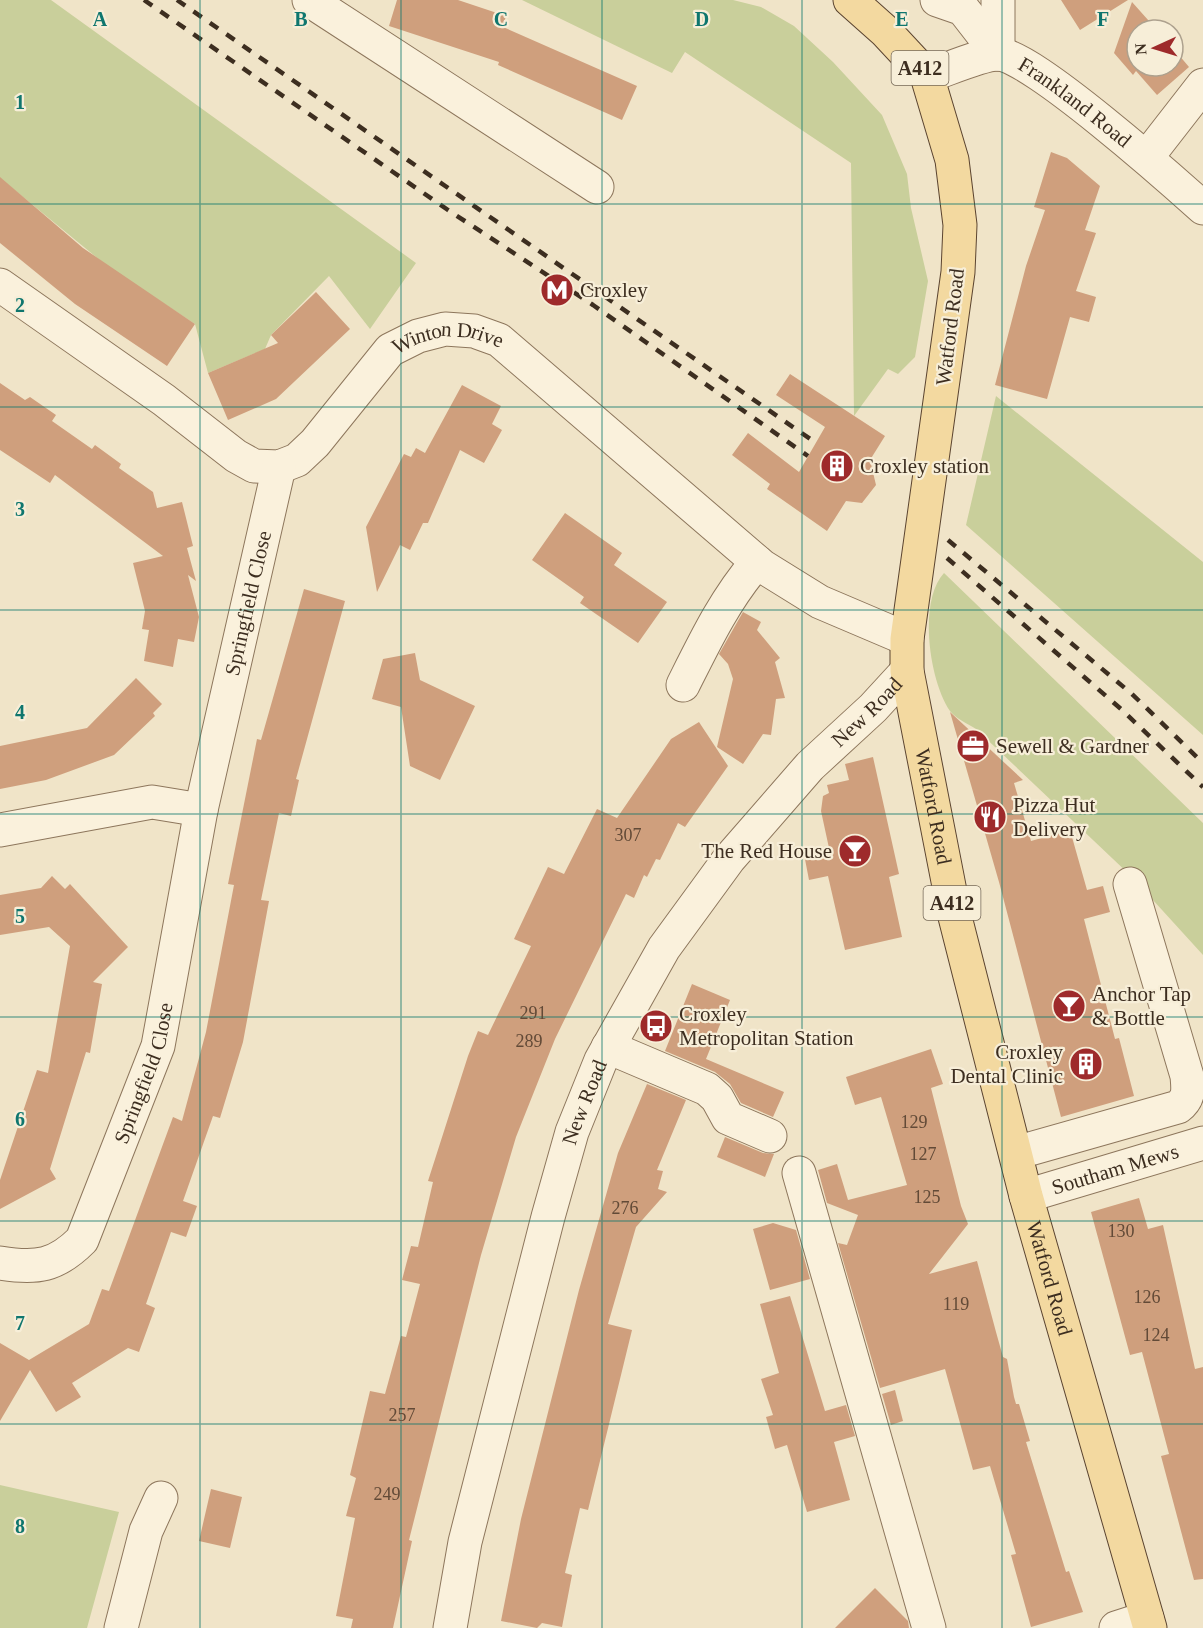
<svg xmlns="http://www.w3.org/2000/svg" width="1203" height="1628" font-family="Georgia,serif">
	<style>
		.green { fill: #c9cf9b }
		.building { fill: #cf9f7d }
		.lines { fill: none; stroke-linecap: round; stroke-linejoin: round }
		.minor-casing { stroke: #8d765c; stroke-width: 35 }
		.major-casing { stroke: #5b4430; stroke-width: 35 }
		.minor { stroke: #faf1dc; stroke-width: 33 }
		.major { stroke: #f3d9a0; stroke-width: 33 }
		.rail { stroke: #3d2e20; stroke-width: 4.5; stroke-dasharray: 10 10; stroke-linecap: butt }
		.grid { fill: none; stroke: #0f766e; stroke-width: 1.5; stroke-opacity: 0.55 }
		.labels { text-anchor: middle; stroke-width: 4.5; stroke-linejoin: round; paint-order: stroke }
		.number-label { font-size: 18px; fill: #624a37 }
		.shield { fill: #f7eed8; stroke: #756857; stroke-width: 1.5 }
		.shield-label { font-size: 20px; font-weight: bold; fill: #3d2e20 }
		.street-label { font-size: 21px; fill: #3d2e20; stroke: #f7eed8 }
		.poi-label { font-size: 21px; fill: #3d2e20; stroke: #f7eed8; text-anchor: start }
		.grid-label { font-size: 20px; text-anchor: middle; font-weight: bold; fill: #0f766e; stroke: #f7eed8; stroke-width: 4.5; stroke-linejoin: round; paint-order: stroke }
	</style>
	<rect width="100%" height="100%" fill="#f0e4c8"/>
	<path class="green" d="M0,0h51l365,263 -46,66 -41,-53 -58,59 -6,14 -57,24 -13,-49 -88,-58 -107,-88z
		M522,0h211l28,7 33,19 39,36 49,53 25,59 4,34 17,73 -13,76 -17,17 -10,-5 -34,47 -3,-253 -166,-111 -13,21z
		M996,396l207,166v173l-237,-210z
		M944,573l259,250v132l-71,-78 -156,-148c-8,-5 -21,-11 -26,-18 -21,-31 -32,-110 -6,-138z
		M0,1485l119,27 -32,116h-87z"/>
	<path class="building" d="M397,0h61l48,16 -3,11 134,59 -15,34 -124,-55 1,-3 -110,-36z
		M1061,0h67l-48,30z
		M1132,2l25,28h-20v36h36v-18l16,19 -32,28 -21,-24 -3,4 -19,-22z
		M1051,152l16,6 33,28 -15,44 11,3 -20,58 20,6 -7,25 -19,-5 -23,82 -52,-14 31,-119 19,-56 -11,-3z
		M0,177l83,71 112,76 -28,42 -92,-62 -75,-61z
		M316,292l34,37 -74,70 -48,21 -20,-47 70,-30 -7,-8z
		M790,374l95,62 -15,24 6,25 -14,18 -16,-2 -19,30 -60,-42 3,-5 -38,-29 16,-22 51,39 26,-45 -49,-32z
		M0,383l25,17 5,-3 26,18 -4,6 40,28 3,-4 26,19 -2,4 34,24 4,16 25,-6 11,44 -6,2 9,33 -8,-6 11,42 -5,25 -16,-3 -5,28 -29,-6 5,-31 -7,-1 3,-18 -12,-48 30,-7 -108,-81 -5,8 -50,-33z
		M462,385l39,21 -9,18 10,6 -18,33 -24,-13 -32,73h-5l-13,27 -10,-5 -23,47 -11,-65 38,-73 7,3 5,-9 9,5z
		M565,513l57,40 -8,12 53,37 -29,41 -58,-40 4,-6 -52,-37z
		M304,589l41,12 -49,178 3,1 -8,36 -12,-3 -18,87 8,1 -26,141 -23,76 -7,-2 -30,85 14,5 -11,31 -15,-5 -25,72 9,4 -16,44 -11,-4 -56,35 9,14 -25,15 -26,-42 -30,51v-78l29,17 60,-36 13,-35 7,2 64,-174 9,4 24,-89 28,-147 -6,-1 29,-145 4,1z
		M743,612l18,10 -4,8 23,28 -5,4 10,36 -9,1 -5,36 -8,-1 -20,30 -26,-17 16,-68 -5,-15 -9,-10z
		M415,653l5,27 55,26 -35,74 -30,-14 -9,-59 -29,-8 11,-40z
		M136,678l26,26 -9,9 2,3 -41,39 -68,25 -46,9v-43l87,-18z
		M950,712l73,68 -9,3 17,58 39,-11 17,60 16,-4 7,26 -26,7 31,120 4,-1 15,58 -73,21 -62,-235z
		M699,722l29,44 -43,61 -7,-4 -18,37 -4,-1 -9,18 -3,-2 -10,23 -8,-4 -71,145 -39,98 -35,118 -72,285 3,1 -19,87h-42l2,-9 -17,-3 19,-98 -9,-2 10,-38 -6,-3 20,-84 15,3 16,-58 5,1 14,-53 -18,-4 9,-34 7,1 15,-65 -5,-1 40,-125 10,-25 10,4 43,-89 -17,-7 34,-72 16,7 33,-65 20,9 54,-79z
		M873,757l26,117 -10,3 13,60 -57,13 -17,-74 -19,4 -5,-26 25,-6 -8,-37 2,-15 6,-3 -2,-8 22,-5 -4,-16z
		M52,876l13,13 5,-5 58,63 -35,35 9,2 -12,69 -4,-1 -36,117 6,10 -56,30v-29l37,-110 11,3 22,-127 -21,-19 -49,8v-40l41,-7z
		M692,984l38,16 -24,59 78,33 -11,25 -32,-14 -11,-19 -15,-12 -50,-21z
		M931,1049l12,35 -12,4 30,118 7,18 -39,50 48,-13 19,71 7,25 4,2 7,38 2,7h3l11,37 -4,1 40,130 3,-1 14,41 -52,15 -20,-72 5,-1 -26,-88 -17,4 -28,-101 -65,19 -42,-145 9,2 11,-30 -31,-12 -9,-33 19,-6 11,36 59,-15 -26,-88 -26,8 -9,-28z
		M647,1084l39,16 -29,70 6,1 -5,18 9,3 -31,35 -28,97 24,6 -44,180 -8,-2 -15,65 7,2 -10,52 -20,-4 -5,5 -36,-7 20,-102 58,-229 39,-137z
		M725,1137l38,16 11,1 -9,23 -48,-20z
		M1139,1198l9,31 15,-4 32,144 8,-2v212l-9,1 -33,-124 8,-2 -27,-102 -12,3 -39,-143z
		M773,1223l23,7 14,49 -40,11 -17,-61z
		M790,1296l35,115 21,-6 9,31 -21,6 16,58 -43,12 -20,-67 -12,4 -9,-32 7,-2 -12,-36 18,-6 -19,-69z
		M895,1390l8,31 -12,4 -9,-31z
		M211,1489l31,8 -12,51 -31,-7z
		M875,1588l33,33 1,7h-74z"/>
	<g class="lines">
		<defs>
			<g id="minor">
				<path d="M309,0l288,187"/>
				<path d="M937,0l26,9 35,45"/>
				<path d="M998,54v-54"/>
				<path id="s1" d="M927,76c17,-5 55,-22 71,-22 32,0 175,127 205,154"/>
				<path d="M1147,157l56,-72"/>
				<path id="s2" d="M0,285l164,115 72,56 18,10 25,1 18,-7 18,-17 75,-93 28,-14 27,-7 29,2 25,9 263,226 58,36 87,37"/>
				<path d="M683,685c22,-44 42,-86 74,-123"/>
				<path d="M0,830l152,-28 49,8"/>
				<path d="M608,1047l99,42 10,9 11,20 42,18"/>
				<path d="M1016,1153l162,-46c12,-9 10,-18 9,-31l-57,-192"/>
				<path d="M799,1173l130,455"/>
				<path id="s3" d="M1026,1196l177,-53"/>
				<path id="s4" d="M0,1263c37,6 56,3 82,-23l76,-194 43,-236 78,-343"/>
				<path d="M121,1628l25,-97 15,-33"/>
				<path id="s5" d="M450,1628l15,-86 83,-325 24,-85 29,-72 63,-112 65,-89 81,-93 63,-58 34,-37"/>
				<path d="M1116,1628l31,-10"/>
			</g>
			<g id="major">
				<path id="s6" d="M850,0l36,32 41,44 25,84 8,65 -2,47 -51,367v32l48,246 71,279 124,432"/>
			</g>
		</defs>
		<use href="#minor" class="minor-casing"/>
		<use href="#major" class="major-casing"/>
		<use href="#minor" class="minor"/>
		<use href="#major" class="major"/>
		<path class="rail" d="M144,0l304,210 145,95 215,151
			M177,0l639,443
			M948,540l184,154 71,69
			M947,558l174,151 82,78"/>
	</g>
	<path class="grid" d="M200,0v1628M401,0v1628M602,0v1628M802,0v1628M1002,0v1628M0,204h1203M0,407h1203M0,610h1203M0,814h1203M0,1017h1203M0,1221h1203M0,1424h1203"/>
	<defs>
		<symbol id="metro-disc" viewBox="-11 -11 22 22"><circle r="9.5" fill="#9e2a2b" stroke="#f7eed8"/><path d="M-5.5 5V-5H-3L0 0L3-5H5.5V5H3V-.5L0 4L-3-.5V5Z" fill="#fff"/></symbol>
		<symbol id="building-disc" viewBox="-11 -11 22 22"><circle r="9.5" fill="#9e2a2b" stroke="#f7eed8"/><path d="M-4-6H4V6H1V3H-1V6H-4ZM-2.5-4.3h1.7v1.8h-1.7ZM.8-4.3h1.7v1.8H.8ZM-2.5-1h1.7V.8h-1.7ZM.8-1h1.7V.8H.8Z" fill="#fff"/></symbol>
		<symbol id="office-disc" viewBox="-11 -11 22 22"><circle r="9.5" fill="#9e2a2b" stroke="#f7eed8"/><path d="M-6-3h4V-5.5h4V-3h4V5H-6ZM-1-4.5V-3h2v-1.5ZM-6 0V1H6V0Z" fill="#fff"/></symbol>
		<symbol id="restaurant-disc" viewBox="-11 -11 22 22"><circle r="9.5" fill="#9e2a2b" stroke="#f7eed8"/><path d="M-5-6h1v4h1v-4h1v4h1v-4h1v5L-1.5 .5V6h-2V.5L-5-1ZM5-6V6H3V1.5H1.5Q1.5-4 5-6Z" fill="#fff"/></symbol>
		<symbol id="bar-disc" viewBox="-11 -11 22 22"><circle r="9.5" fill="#9e2a2b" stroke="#f7eed8"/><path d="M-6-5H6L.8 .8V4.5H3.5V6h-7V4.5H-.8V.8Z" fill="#fff"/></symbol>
		<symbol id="bus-disc" viewBox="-11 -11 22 22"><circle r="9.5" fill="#9e2a2b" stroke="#f7eed8"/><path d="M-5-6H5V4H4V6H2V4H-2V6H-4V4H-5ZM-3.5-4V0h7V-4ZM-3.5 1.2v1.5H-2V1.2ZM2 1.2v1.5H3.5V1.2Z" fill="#fff"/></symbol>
	</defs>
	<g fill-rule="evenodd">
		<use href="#metro-disc" x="538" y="271" width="38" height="38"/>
		<use href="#building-disc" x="818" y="447" width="38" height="38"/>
		<use href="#office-disc" x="954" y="727" width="38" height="38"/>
		<use href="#restaurant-disc" x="971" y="798" width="38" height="38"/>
		<use href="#bar-disc" x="836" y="832" width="38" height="38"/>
		<use href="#bar-disc" x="1050" y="987" width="38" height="38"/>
		<use href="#bus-disc" x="637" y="1007" width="38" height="38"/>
		<use href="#building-disc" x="1067" y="1045" width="38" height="38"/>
	</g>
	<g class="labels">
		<g class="number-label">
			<text x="628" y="841">307</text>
			<text x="533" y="1019">291</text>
			<text x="529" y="1047">289</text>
			<text x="914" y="1128">129</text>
			<text x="923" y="1160">127</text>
			<text x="927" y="1203">125</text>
			<text x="625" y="1214">276</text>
			<text x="1121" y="1237">130</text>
			<text x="1147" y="1303">126</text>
			<text x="956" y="1310">119</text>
			<text x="1156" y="1341">124</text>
			<text x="402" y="1421">257</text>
			<text x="387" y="1500">249</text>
		</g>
		<g class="shield">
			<rect x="891.5" y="51" width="57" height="34" rx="4.5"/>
			<rect x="923.5" y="886" width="57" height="34" rx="4.5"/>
		</g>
		<g class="shield-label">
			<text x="920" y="75">A412</text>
			<text x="952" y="910">A412</text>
		</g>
		<g class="street-label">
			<text dy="7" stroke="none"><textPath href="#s1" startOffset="166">Frankland Road</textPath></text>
			<text transform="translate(950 327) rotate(-83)" y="7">Watford Road</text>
			<text dy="7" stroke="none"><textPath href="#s2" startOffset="562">Winton Drive</textPath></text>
			<text dy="7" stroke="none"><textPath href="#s4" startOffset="750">Springfield Close</textPath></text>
			<text dy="7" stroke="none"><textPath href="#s5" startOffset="1029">New Road</textPath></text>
			<text dy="7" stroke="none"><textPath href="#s6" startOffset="849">Watford Road</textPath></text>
			<text dy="7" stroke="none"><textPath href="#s4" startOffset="268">Springfield Close</textPath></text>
			<text dy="7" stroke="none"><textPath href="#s5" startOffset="543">New Road</textPath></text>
			<text dy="7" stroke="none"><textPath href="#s3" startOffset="93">Southam Mews</textPath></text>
			<text dy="7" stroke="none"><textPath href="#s6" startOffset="1335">Watford Road</textPath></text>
		</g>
		<g class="poi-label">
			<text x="580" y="297">Croxley</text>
			<text x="860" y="473">Croxley station</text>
			<text x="996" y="753">Sewell &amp; Gardner</text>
			<text x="1013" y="812">Pizza Hut<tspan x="1013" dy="24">Delivery</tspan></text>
			<text x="832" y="858" text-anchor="end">The Red House</text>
			<text x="1092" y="1001">Anchor Tap<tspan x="1092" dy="24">&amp; Bottle</tspan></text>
			<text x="679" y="1021">Croxley<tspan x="679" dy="24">Metropolitan Station</tspan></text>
			<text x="1063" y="1059" text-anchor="end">Croxley<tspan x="1063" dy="24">Dental Clinic</tspan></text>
		</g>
	</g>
	<g class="grid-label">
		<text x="100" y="26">A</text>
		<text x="301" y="26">B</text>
		<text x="501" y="26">C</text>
		<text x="702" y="26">D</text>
		<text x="902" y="26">E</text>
		<text x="1103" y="26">F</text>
		<text x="20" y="109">1</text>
		<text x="20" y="312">2</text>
		<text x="20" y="516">3</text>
		<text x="20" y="719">4</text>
		<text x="20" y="923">5</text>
		<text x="20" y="1126">6</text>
		<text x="20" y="1330">7</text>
		<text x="20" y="1533">8</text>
	</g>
	<g transform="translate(1155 48) rotate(266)"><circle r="28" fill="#f7eed8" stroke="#ada18e" stroke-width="1.5"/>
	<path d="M0-4.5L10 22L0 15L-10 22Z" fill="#9e2a2b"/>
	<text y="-9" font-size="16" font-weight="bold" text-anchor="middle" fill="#3d2e20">N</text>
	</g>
</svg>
